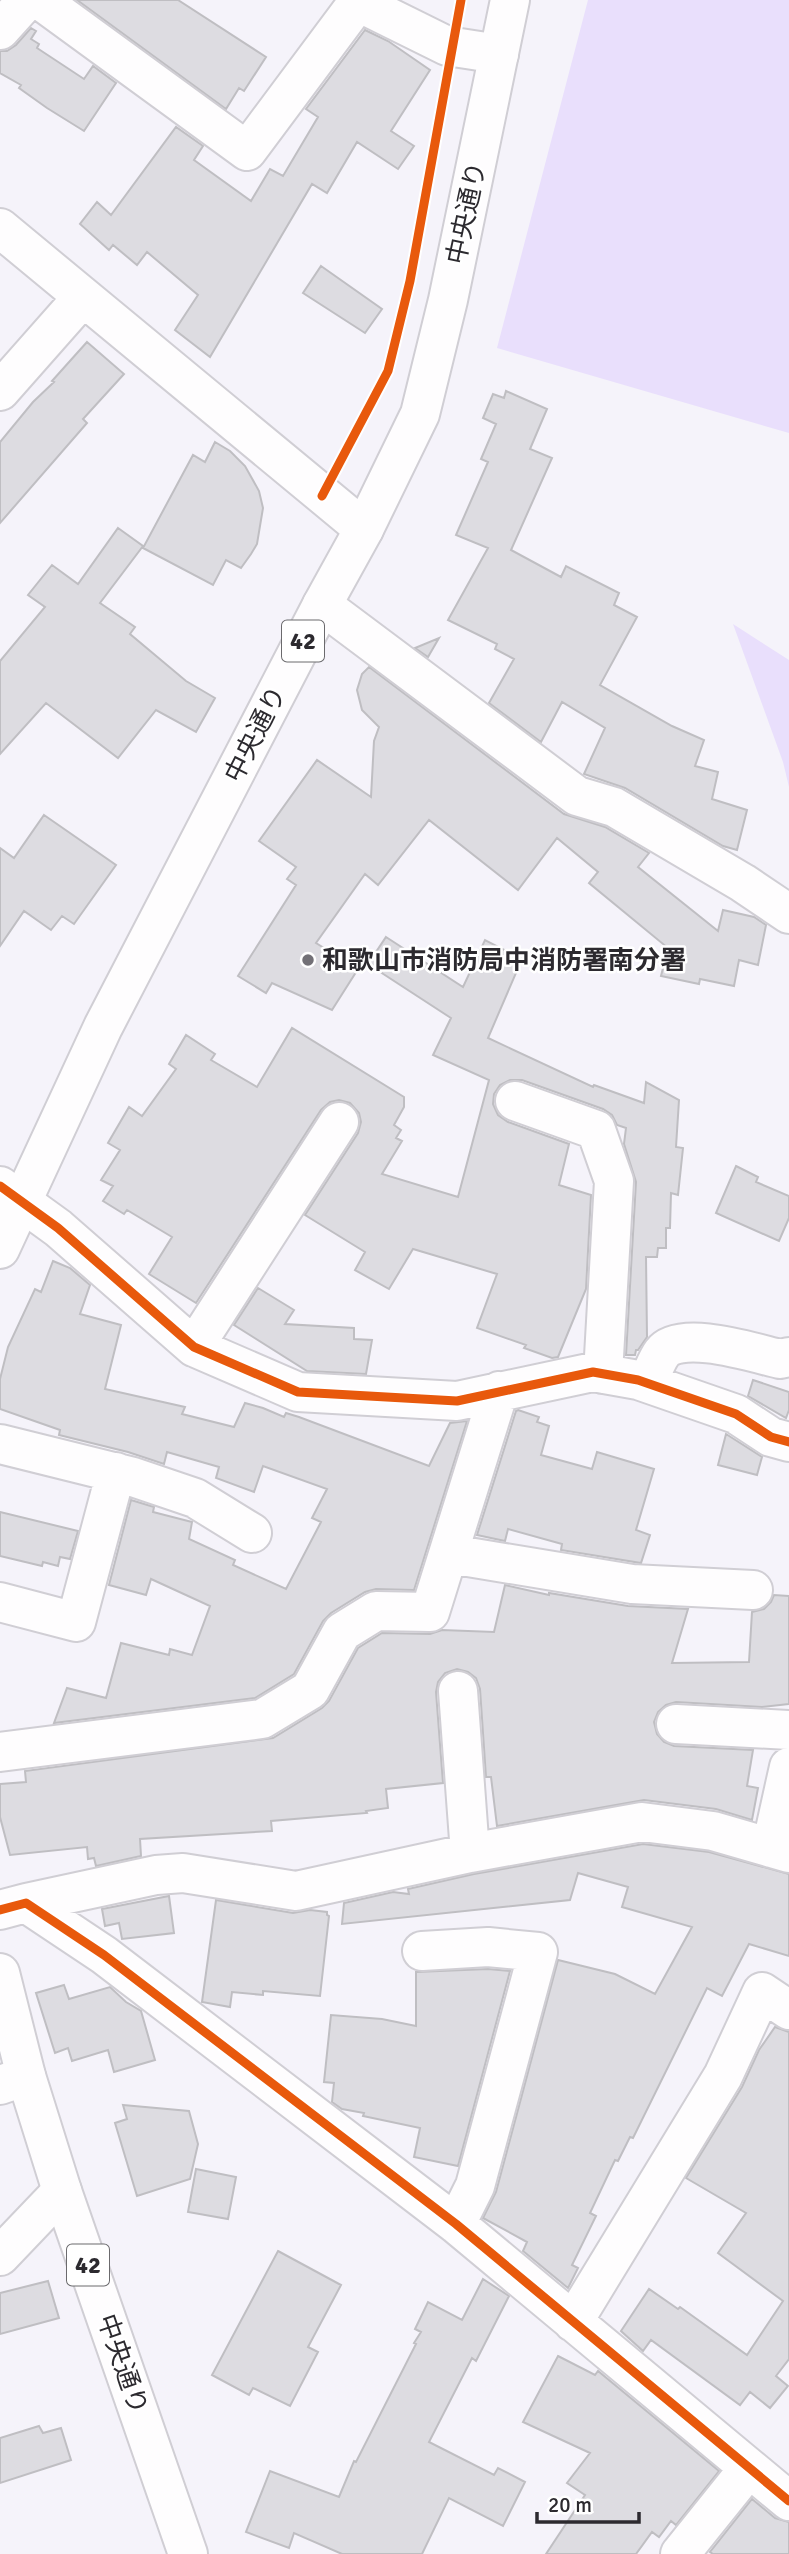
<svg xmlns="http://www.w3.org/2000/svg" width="789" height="2554" font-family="Signika,'Noto Sans JP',sans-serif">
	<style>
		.green { fill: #e9dffc }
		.building { fill: #dddce1; stroke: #bfbec2; stroke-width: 2 }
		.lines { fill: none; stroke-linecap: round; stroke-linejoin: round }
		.minor-casing { stroke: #d0ced4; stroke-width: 42 }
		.highway-casing { stroke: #d0ced4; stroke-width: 42 }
		.minor { stroke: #fefdfe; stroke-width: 38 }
		.highway { stroke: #fefdfe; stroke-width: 38 }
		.cycleway-casing { stroke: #fff; stroke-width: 13 }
		.cycleway { stroke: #e8590c; stroke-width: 9 }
		.poi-dot { fill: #727076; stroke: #fff; stroke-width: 2.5 }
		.labels { text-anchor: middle; stroke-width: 5; stroke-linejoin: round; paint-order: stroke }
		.shield { fill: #fff; stroke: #6b6a6d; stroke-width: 2 }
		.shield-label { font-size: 24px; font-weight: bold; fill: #2c2a2f }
		.street-label { font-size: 26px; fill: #2c2a2f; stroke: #fff }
		.poi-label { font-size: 26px; font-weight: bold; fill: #2c2a2f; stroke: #fff; text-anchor: start }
	</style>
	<rect width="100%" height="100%" fill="#f5f3fa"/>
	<path class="green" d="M588,0h201v433l-292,-85z
		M733,624l56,36v127l-6,-25z"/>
	<path class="building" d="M77,0h101l88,57 -22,34 -5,-3 -13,21z
		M31,28l5,3 -5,8 8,5 -2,4 47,31 9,-13 23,17 -32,48 -37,-23 -28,-20 2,-3 -21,-12v-22h7l9,-6z
		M365,30l23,11 42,29 -39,61 23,15 -16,23 -41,-27 -30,51 -15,-9 -102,173 -35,-27 23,-35 -51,-43 -10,13 -24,-20 -4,5 -29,-26 17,-22 14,13 65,-88 27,19 -9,14 57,41 19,-32 13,7 35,-59 -12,-8z
		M321,266l61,43 -17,24 -62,-40z
		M87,342l37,32 -41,45 4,4 -87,100v-81l33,-40 21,-20 -2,-1z
		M506,391l41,18 -17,40 22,9 -41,92 50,27 5,-11 53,27 -5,12 23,12 -37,68 72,41 32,14 -9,26 23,6 -6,27 35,11 -10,40 -14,-4 -98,-58 -41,-14 21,-46 -43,-26 -21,40 -52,-39 25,-44 -19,-10 2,-5 -49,-24 40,-72 -32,-13 32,-73 -7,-3 15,-35 -13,-6 10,-24 11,4z
		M215,442l15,9 15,15 14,25 4,17 -6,36 -6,10 -10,14 -15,-8 -13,25 -70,-37 50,-93 12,7z
		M118,528l25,18 -43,57 35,24 -5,7 56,47 29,17 -19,34 -40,-22 -38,48 -72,-55 -46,51v-93l45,-54 -17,-12 24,-30 26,19z
		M439,638l-11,19 -13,-9z
		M369,667l195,147 41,13 44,26 -11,14 80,64 5,-21 31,7 12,8 -8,40 -19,-5 -5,26 -34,-7 -1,5 -38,-8 7,-28 -79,-65 9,-11 -41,-34 -39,52 -89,-70 -51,65 -13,-11 -49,69 42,26 -26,41 -60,-27 -6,10 -28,-17 58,-91 -9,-6 9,-12 -37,-26 58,-81 54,37 3,-56 5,-14 -17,-17 -5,-20 5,-16z
		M44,815l72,50 -42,59 -12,-8 -11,14 -27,-19 -24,35v-98l14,10z
		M386,937l77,50 22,-47 37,19 -34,79 105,49 1,-2 50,18 2,-21 33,18 -3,47 7,1 -5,47 -7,-2 -1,35h-4v20h-8l-1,9h-11l1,80 -9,13h-2l-1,5h-9l10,-173 -12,-38 2,-16 -9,-3 -5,-10 -9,-6 -81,-29h-12l-10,5 -6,9 -1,10 5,11 10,7 61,22 -10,41 32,10 -5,94 -28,68 -6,1 -28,-10 2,-3 -49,-17 20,-54 -84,-25 -24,40 -34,-19 10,-18 -60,-37 53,-82 3,-11 -2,-9 -9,-10 -11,-3 -9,2 -9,8 -125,193 -47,-29 23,-37 -45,-27 -3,4 -21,-13 10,-15 -12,-6 19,-30 -12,-7 21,-36 13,9 34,-47 -7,-5 17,-29 29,19 -4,6 46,27 35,-59 112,69v10l-10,18 7,5 -5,8 6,3 -20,33 76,23 31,-117 -56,-25 18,-37 -83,-54z
		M736,1166l22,11 -2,5 33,14v22l-10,23 -63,-28z
		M53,1261l17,7 20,17 -10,29 41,11 -16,64 80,18 -3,7 52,13 11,-24 18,5 21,9 2,-4 13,4 130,49 21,-43 17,-2 -53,169 -38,-1 -11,3 -34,21 -8,8 -29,53 -39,24 -201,25 13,-35 39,10 15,-55 48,12 1,-6 22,6 18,-49 -59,-27 -5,16 -37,-10 22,-85 23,7 -1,5 39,10 -3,17 46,21 -2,5 53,24 35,-67 -9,-4 15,-29 -64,-23 -9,26 -38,-14 3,-11 -52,-15 -3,12 -36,-12 -69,-17 1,-5 -60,-21v-30l8,-32 27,-58 6,3z
		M258,1288l36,22 -9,14 69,4v11l18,1 -6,34 -59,-3 -73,-46z
		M753,1380l36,12v18l-3,8 -38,-22z
		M518,1410l21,7 -2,5 12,4 -8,29 51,14 5,-17 57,17 -18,61 14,5 -9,28 -80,-13 1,-6 -54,-15 -3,12 -28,-6 39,-124z
		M726,1434l36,23 -5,18 -39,-10z
		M0,1512l78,19 -8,28 -10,-2 -2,9 -15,-4 -1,4 -42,-10z
		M505,1585l44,10v-2l79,13 60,3 -16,54 77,-1 3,-50 12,-3 7,-7 3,-7 15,1v108l-27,3 -86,-5 -10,3 -8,7 -4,10 3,12 7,8 10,4 79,4 -6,36 11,2 -6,32 -36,-11 -72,-9 -147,26 -6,-49h-5l-6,-88 -4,-11 -8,-6 -11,-3 -12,4 -7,9 -2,10 7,91 -57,6 2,19 -22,3 1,2 -96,8 1,10 -132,8 1,17 -45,10 -2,-8 -6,1 -1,-12 -77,8 -10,-38v-33l26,-2 -1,-11 248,-33 49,-30 7,-7 29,-53 24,-15 48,1 12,-4 52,2z
		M643,1844l66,8 80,22v82l-40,-12 -27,52 -15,-8 -74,150 -3,-1 -12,24 -3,-1 -25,53 6,3 -24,49 6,3 -10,20 -45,-37 4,-9 -44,-24 13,-26 62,-232 57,14 40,20 37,-67 -70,-20 6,-20 -50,-14 -8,27 -228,24 2,-21 49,-11 16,2 -1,-5 66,-15z
		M169,1896l5,37 -52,6 -3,-16 -14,3 -3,-17z
		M216,1900l77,13 17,-3 17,2v3l2,1 -9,80 -57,-5v4l-31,-3 -2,15 -28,-5z
		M488,1969l22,2 -52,195 -44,-9 6,-29 -57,-12 1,-3 -22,-4 -10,-7 2,-19 -10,-1 7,-67 51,4 34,7v-54z
		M64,1985l5,14 41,-12 16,15 15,9 14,49 -41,12 -6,-22 -36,11 -4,-13 -13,5 -19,-60z
		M775,2027l14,5v327l-13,17 12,10 -18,22 -20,-16 -10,13 -89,-65 -8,11 -22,-20 28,-42 29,20 2,-2 67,48 36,-54 -65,-48 28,-40 -60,-35 56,-91 17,-37z
		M123,2105l66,6 9,33 -8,35 -53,17 -22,-73 12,-4z
		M196,2169l40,8 -8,42 -40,-7z
		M278,2251l63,34 -33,62 10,5 -28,54 -37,-18 -4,7 -37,-20z
		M483,2279l26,17 -33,65 -4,-3 -43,84 65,33 4,-7 27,14 -22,44 -54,-28 -27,56h-80l-48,-21 -5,15 -43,-16 24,-61 69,26 15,-36 2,1 60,-118 -2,-1 7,-11 -6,-3 13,-27 34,18z
		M48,2281l11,37 -59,16v-41z
		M558,2356l37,19 3,-4 121,100 -43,54 -5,-4 -12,16 -7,-5 -16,22h-90l39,-59 -18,-12 23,-30 -67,-31z
		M39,2426l4,7 18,-5 10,32 -71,23v-45z
		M752,2499l23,19 14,4v32h-76l-3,-2z"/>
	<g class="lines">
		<defs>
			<path id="minor" d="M40,0l207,151 111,-149 89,44 52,8
				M0,30l27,-30
				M0,228l364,301
				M0,391l83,-94
				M322,605l255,191 37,11 129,76 46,31
				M515,1101l81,29 18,51 -11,193
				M0,1186l58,42 136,119 104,45 159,9 136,-29 45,8 98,34 35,23 18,5
				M194,1347l145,-225
				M647,1383c5,-9 9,-22 15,-30 18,-24 92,0 118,6l9,-2
				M0,1444l133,33 62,21 57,35
				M450,1554l182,30 121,6
				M0,1602l76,20 40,-150
				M458,1691l12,162
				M676,1724l113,6
				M0,1752l262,-33 48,-29 32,-58 34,-21 54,1 69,-221
				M771,1848l18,-81
				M26,1903l130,-28 27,-2 113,18 174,-38 172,-31 71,9 76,22
				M0,1910l26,-7 78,52 352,269 333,277
				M422,1951l66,-4 50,5 -63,234 -19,38
				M0,2085l26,-9
				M0,2256l62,-65
				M573,2322l150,-246 39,-84 27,18
				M680,2554l69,-86"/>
			<path id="highway" d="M0,1249l103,-222 219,-422 42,-76 56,-115 28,-114 62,-300
				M0,1973l26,103 36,115 126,363"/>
		</defs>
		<use href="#minor" class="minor-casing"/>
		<use href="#highway" class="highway-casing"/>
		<use href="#minor" class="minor"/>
		<use href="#highway" class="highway"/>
		<defs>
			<path id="cycleway" d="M322,496l66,-125 22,-90 51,-281
				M0,1186l58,42 136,119 104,45 159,9 136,-29 45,8 98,34 35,23 18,5
				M0,1910l26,-7 78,52 352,269 333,277"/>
		</defs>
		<use href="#cycleway" class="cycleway-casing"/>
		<use href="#cycleway" class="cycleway"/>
	</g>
	<circle class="poi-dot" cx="308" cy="960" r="7"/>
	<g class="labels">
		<g class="shield">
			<rect x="282" y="620.5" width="42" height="41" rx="5"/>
			<rect x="67" y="2244.5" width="42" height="41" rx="5"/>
		</g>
		<g class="shield-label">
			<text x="303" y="649">42</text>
			<text x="88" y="2273">42</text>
		</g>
		<g class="street-label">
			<text transform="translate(466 213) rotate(-78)" y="9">中央通り</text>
			<text transform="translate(255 734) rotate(-63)" y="9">中央通り</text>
			<text transform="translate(123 2364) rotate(71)" y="9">中央通り</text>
		</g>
		<g class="poi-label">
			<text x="322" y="969">和歌山市消防局中消防署南分署</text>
		</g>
	</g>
	<path d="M537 2512v10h102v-10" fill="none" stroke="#2c2a2f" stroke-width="3.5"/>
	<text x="548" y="2512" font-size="21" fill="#2c2a2f" stroke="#ffffff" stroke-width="5" paint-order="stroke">20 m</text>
</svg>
